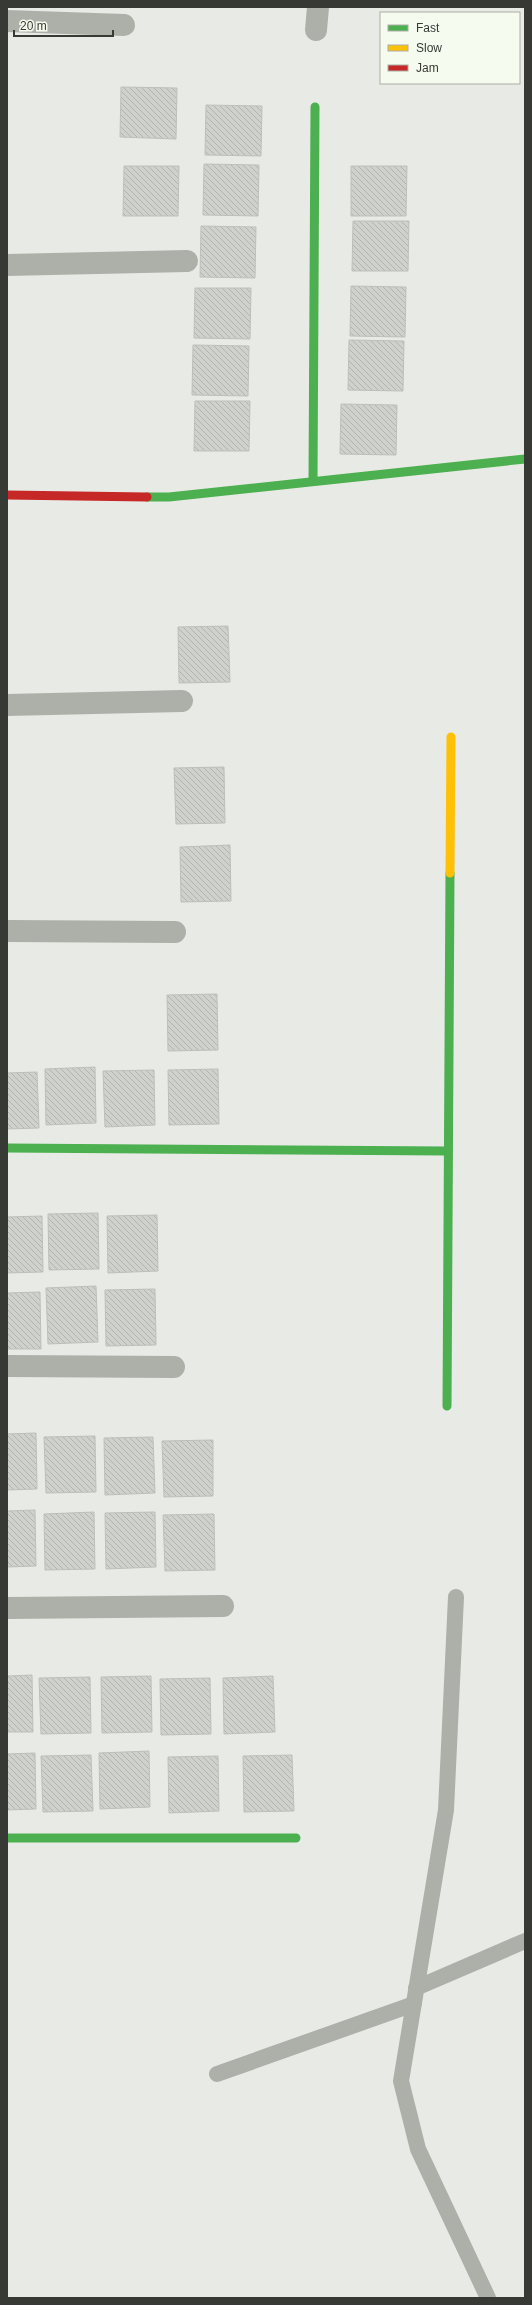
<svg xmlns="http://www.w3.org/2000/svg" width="532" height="2305" font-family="Arial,sans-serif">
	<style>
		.building { fill: url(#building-back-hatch); stroke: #bdbfbb }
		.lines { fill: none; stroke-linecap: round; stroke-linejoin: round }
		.lane { stroke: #adb0a9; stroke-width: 16 }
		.street { stroke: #adb0a9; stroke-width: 22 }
		.fast { stroke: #4caf50; stroke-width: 9 }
		.slow { stroke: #ffc107; stroke-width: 9 }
		.jam { stroke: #c62828; stroke-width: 9 }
	</style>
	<defs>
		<pattern id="building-back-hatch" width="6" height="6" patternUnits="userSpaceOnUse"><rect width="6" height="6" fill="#cfd1cc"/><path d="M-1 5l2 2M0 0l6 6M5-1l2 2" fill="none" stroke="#b2b4b0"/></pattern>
	</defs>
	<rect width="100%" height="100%" fill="#e8ebe5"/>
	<path class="building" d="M121,87l56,1 -1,51 -56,-2z
		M206,105l56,1 -1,50 -56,-1z
		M204,164l55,1 -1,51 -55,-1z
		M124,166h55l-1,50h-55z
		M351,166h56l-1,50h-55z
		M353,221h56l-1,50h-56z
		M201,226l55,1 -1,51 -55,-1z
		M351,286l55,1 -1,50 -55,-1z
		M195,288h56l-1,51 -56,-1z
		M349,340l55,1 -1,50 -55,-1z
		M193,345l56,1 -1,50 -56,-1z
		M195,401h55l-1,50h-55z
		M341,404l56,1 -1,50 -56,-1z
		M228,626l2,56 -51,1 -1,-56z
		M224,767l1,56 -49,1 -2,-56z
		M230,845l1,56 -50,1 -1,-55z
		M217,994l1,56 -50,1 -1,-56z
		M95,1067l1,56 -50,2 -1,-56z
		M218,1069l1,55 -50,1 -1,-55z
		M154,1070l1,55 -50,2 -2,-56z
		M37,1072l2,56 -32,1v-56z
		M98,1213l1,56 -50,1 -1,-56z
		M157,1215l1,56 -50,2 -1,-57z
		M42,1216l1,56 -36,1v-56z
		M96,1286l2,56 -50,2 -2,-56z
		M155,1289l1,56 -50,1 -1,-56z
		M40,1292l1,57h-34v-56z
		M36,1433l1,56 -30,1v-56z
		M95,1436l1,56 -50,1 -2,-56z
		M153,1437l2,56 -50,2 -1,-57z
		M213,1440v56l-49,1 -2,-56z
		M35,1510l1,56 -29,1v-56z
		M94,1512l1,57 -50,1 -1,-56z
		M155,1512l1,55 -50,2 -1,-56z
		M214,1514l1,56 -50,1 -2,-56z
		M32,1675l1,57h-26v-56z
		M151,1676l1,56 -50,1 -1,-56z
		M273,1676l2,56 -51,2 -1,-56z
		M90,1677l1,56 -50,1 -2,-56z
		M210,1678l1,56 -50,1 -1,-56z
		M149,1751l1,56 -50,2 -1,-56z
		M35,1753l1,56 -29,1v-56z
		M91,1755l2,56 -50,1 -2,-56z
		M292,1755l2,56 -50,1 -1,-56z
		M218,1756l1,55 -50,2 -1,-56z"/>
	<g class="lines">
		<path class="lane" d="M456,1597l-10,213 -45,271 17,68 70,149
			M416,1988l109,-47
			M217,2074l197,-70"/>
		<path class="street" d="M7,21l117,4
			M316,30l2,-23
			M7,265l180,-4
			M7,705l175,-4
			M7,931l168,1
			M7,1366l167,1
			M7,1608l216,-2"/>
		<path class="fast" d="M313,481l2,-374
			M147,497h22l356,-38
			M7,1148l440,3
			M447,1406l3,-533
			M7,1838h289"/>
		<path class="slow" d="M450,873l1,-136"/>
		<path class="jam" d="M7,495l140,2"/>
	</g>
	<rect width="532" height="2305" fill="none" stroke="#373934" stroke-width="16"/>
	<rect x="380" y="12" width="140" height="72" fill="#f6fbef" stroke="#aaada4"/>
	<rect x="388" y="25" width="20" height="6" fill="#4caf50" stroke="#aaada4"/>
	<text x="416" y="32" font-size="12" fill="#373934">Fast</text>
	<rect x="388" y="45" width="20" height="6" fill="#ffc107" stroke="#aaada4"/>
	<text x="416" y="52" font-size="12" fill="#373934">Slow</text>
	<rect x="388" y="65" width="20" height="6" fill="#c62828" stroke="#aaada4"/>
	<text x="416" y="72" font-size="12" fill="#373934">Jam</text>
	<path d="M14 30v6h99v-6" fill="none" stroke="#373934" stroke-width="2"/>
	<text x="20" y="30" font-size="12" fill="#373934" stroke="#f6fbef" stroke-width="3" paint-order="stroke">20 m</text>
</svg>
